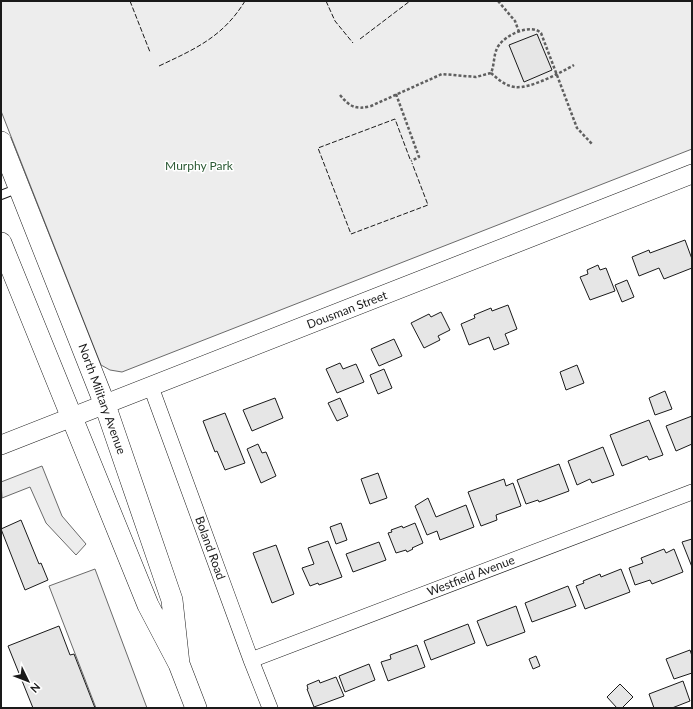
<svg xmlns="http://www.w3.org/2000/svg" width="693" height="709" font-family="Lato,sans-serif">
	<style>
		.built { fill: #ededed; stroke: #6a6a6a }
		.building { fill: #e6e6e6; stroke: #1a1a1a }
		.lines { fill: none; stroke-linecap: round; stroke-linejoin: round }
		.service-casing { stroke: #1a1a1a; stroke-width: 10 }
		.minor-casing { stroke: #1a1a1a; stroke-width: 16 }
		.tertiary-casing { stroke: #1a1a1a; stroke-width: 20 }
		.secondary-casing { stroke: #1a1a1a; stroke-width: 22 }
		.path { stroke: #5f5f5f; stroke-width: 2.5; stroke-dasharray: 3 2; stroke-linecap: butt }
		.service { stroke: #fff; stroke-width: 8 }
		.minor { stroke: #fff; stroke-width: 15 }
		.tertiary { stroke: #fff; stroke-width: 19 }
		.secondary { stroke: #fff; stroke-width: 21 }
		.fence { stroke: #1a1a1a; stroke-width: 1; stroke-dasharray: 5 2; stroke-linecap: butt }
		.labels { text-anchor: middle; stroke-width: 3; stroke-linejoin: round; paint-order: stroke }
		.park-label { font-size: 12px; fill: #2b5a34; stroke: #fff }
		.street-label { font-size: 12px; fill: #1a1a1a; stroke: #fff }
	</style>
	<rect width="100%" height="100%" fill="#fff"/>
	<path class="built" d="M1,1h691v148l-570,223 -12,-2 -9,-5 -100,-254z
		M42,466l20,50 24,28 -10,11 -30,-32 -16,-36 -28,11 -1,-16z
		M95,569l52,139h-51l-47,-122z"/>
	<path class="building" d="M537,34l15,36 -28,12 -15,-37z
		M685,240l7,19v9l-28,11 -5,-11 -20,8 -7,-19 17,-7 1,3z
		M598,265l2,5 6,-2 9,23 -25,9 -10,-23 8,-3 -1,-4z
		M627,280l7,17 -12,5 -7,-17z
		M508,305l9,24 -12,5 4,10 -15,6 -5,-13 -20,8 -8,-21 14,-6 -1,-3 17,-7 1,3z
		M441,312l9,18 -12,6 2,4 -16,8 -13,-25 18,-9 2,3z
		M394,339l8,17 -23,10 -8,-17z
		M340,363l3,6 13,-5 8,18 -27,11 -11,-24z
		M577,365l7,18 -18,7 -6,-18z
		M384,369l8,19 -14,6 -8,-19z
		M665,391l7,18 -17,6 -6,-17z
		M275,398l8,20 -31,13 -9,-21z
		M340,398l8,18 -11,5 -9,-18z
		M225,413l20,50 -20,7 -8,-19 -2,1 -12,-31z
		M692,416v28l-16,7 -10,-25z
		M649,420l14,35 -14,5 -2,-4 -25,10 -12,-31z
		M258,444l4,9 4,-1 10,24 -15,7 -14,-34z
		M603,447l11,28 -22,8 -2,-4 -13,6 -9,-24z
		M559,464l10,27 -30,11 -1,-2 -12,4 -9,-24z
		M378,473l9,25 -17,6 -9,-25z
		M504,479l2,7 7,-3 8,23 -25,9 1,5 -16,6 -13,-34z
		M428,498l8,19 30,-12 8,22 -34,13 -3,-9 -10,4 -12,-29z
		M21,520l18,44 2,-1 7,17 -23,10 -24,-61z
		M341,523l6,17 -11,4 -6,-17z
		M415,523l8,20 -11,5 1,1 -6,3 -1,-2 -10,3 -8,-20 4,-1 -1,-2 11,-4 1,2z
		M692,539v28l-10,-25z
		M328,541l14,36 -23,8 -1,-2 -8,3 -8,-18 12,-4 -6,-16z
		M379,542l7,18 -33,12 -7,-18z
		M276,545l18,49 -22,9 -19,-50z
		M664,549l2,4 8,-4 9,23 -31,12 -2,-4 -15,5 -6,-17 14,-5 -2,-5z
		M621,569l9,23 -45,17 -9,-23 8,-3 -1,-2 17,-7 1,3z
		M568,586l8,20 -44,16 -7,-19z
		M516,606l9,26 -38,14 -10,-25z
		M468,624l7,19 -44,17 -7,-19z
		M59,626l11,29 4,-1 21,54h-62l-25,-62z
		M417,645l8,22 -37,14 -7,-19 10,-3 -1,-4z
		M690,650l2,6v17l-18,6 -8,-20z
		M536,656l4,10 -7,3 -4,-10z
		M369,664l6,16 -30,12 -6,-16z
		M336,677l8,19 -30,11 -7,-18h1l-1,-4 12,-5 1,3z
		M683,681l7,20 -18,7h-18l-5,-14z
		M620,684l13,13 -11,11h-5l-10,-11z"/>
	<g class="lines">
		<defs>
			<path id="service" d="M1,195l18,-7"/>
			<path id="minor" d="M151,387l100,273 19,48
				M251,660l441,-168"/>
			<path id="tertiary" d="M1,445l691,-271"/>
			<path id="secondary" d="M1,142l104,263 67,195 7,64
				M1,243l147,362 31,59 17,44"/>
		</defs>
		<use href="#service" class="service-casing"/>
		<use href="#minor" class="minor-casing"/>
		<use href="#tertiary" class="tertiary-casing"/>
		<use href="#secondary" class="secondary-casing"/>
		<path class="path" d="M498,1l17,20 4,11
			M491,73c7,6 14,13 24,14 15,2 45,-14 59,-22
			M396,94l23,63 -8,4
			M340,95c10,12 16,15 31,11l71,-32 34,3 15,-4c4,-9 2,-20 8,-28 7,-10 32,-22 42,-12l36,95 16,17"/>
		<use href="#service" class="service"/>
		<use href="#minor" class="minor"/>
		<use href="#tertiary" class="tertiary"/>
		<use href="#secondary" class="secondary"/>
		<path class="fence" d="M130,1l20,51
			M326,1l9,20 18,22
			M360,39l50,-38
			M159,66c36,-17 64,-29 86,-65
			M410,159l-15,-40 -77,29 33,86 77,-29 -16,-42"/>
	</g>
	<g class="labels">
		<g class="park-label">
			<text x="199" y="170">Murphy Park</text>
		</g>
		<g class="street-label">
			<text transform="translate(347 310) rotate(-21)" y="4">Dousman Street</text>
			<text transform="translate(102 399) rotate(70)" y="4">North Military Avenue</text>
			<text transform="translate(210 548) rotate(70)" y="4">Boland Road</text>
			<text transform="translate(471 576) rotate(-21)" y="4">Westfield Avenue</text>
		</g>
	</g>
	<rect width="693" height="709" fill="none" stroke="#1a1a1a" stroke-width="4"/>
	<g transform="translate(28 681) rotate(133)" stroke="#ffffff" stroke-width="3" paint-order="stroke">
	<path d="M0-3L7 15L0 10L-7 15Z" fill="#1a1a1a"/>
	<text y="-6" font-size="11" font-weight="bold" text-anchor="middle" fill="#1a1a1a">N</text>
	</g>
</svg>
